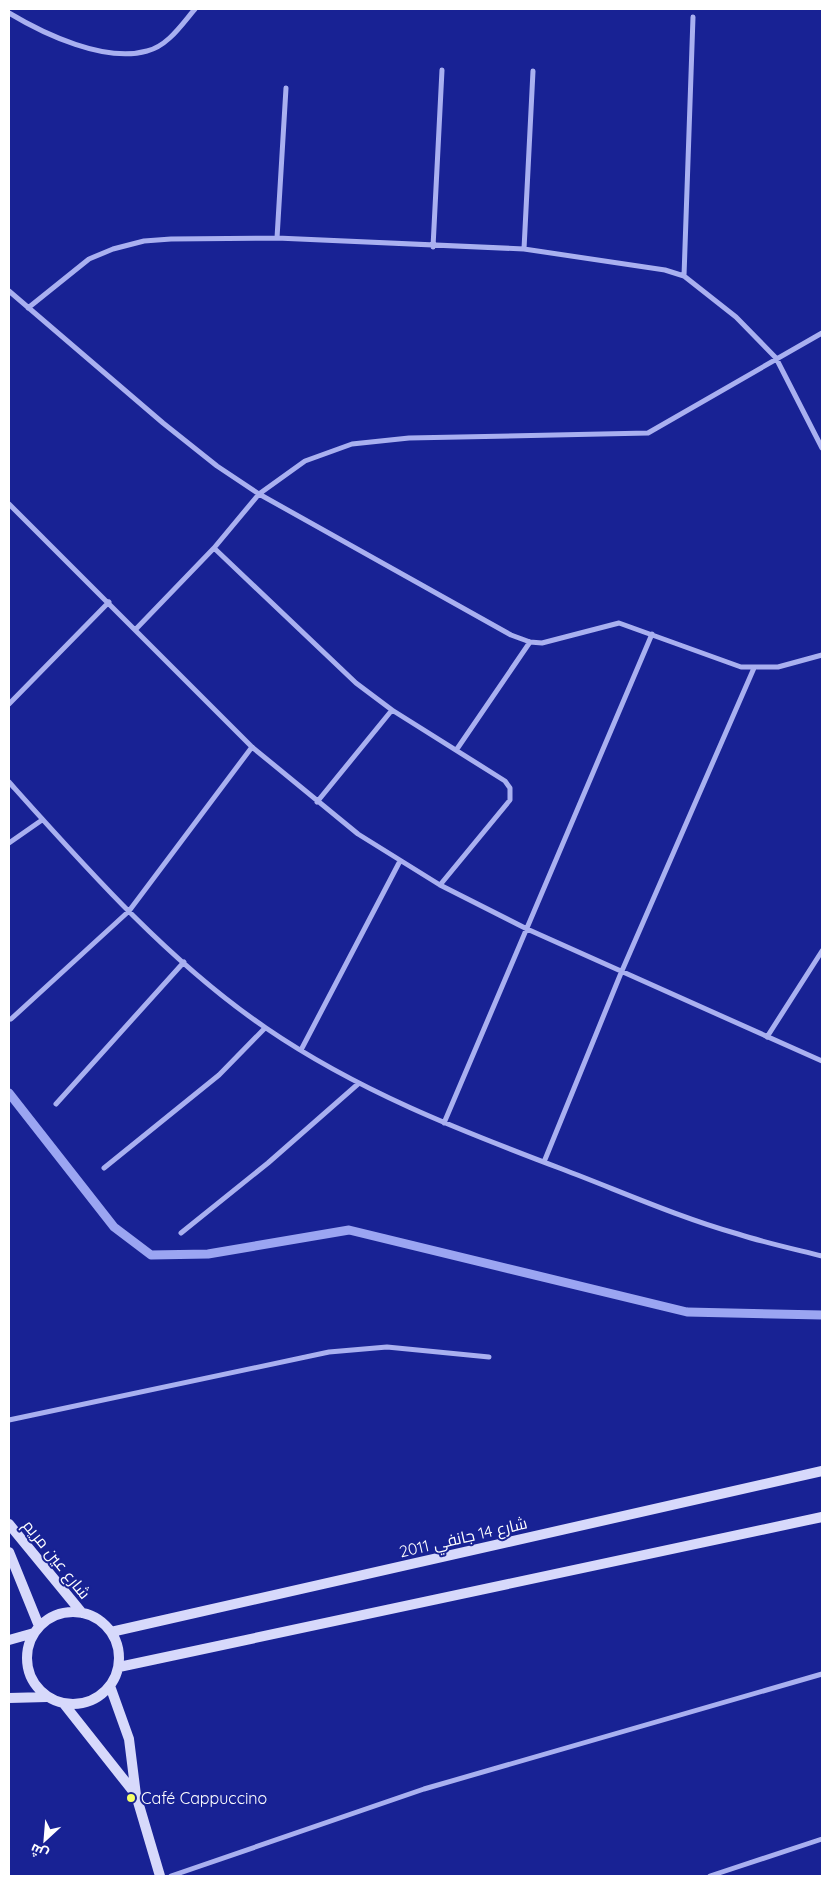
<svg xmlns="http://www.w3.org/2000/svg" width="831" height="1885" font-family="Quicksand,Cairo,sans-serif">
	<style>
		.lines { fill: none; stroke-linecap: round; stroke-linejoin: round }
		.stream { stroke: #9ba5f2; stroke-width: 9 }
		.street { stroke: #a9b0f0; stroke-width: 5 }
		.secondary { stroke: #d7d9fb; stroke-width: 10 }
		.poi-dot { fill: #f5ff68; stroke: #182294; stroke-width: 2 }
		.labels { text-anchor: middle; stroke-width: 4; stroke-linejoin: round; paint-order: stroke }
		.street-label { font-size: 16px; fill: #fff; stroke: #182294 }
		.poi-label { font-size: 16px; fill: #fff; stroke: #182294; text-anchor: start }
	</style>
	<rect width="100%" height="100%" fill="#182294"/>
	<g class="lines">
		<path class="stream" d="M9,1093l105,134 37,28 57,-1 141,-24 338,82 135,3"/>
		<path class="street" d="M9,13c35,21 96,50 138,38 21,-5 35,-27 48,-42
			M277,238l9,-150
			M433,247l9,-177
			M524,249l9,-178
			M684,276l9,-259
			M9,291l154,132 54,43 42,28 252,141 19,7 12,1 77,-20 122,44h37l44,-12
			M28,308l61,-49 24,-10 31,-8 27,-2 106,-1 247,11 141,21 19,6 52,41 40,41 46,90
			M9,504l243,243 106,87 82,51 87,44 295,132
			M214,548l142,135 36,27 113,71 5,7v12l-70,85
			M135,630l79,-82 45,-54 46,-33 47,-17 57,-6 239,-5 174,-100
			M9,704l100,-102
			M457,749l73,-107
			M9,782c77,86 161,181 257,246 92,63 193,102 296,141 58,22 116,48 176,65 28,9 56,15 84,22
			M317,802l75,-92
			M9,843l33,-23
			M11,1019l118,-108 123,-164
			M767,1037l55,-86
			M301,1050l99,-189
			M56,1104l128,-142
			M444,1123l208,-489
			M544,1162l77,-189 133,-305
			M104,1168l115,-93 46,-47
			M181,1233l87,-70 90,-79
			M9,1420l320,-68 58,-5 102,10
			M171,1876l253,-87 398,-115
			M710,1876l112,-37"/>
		<path class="secondary" d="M9,1524l73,89
			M9,1552l30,74
			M27 1658a46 46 0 1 1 92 0a46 46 0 1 1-92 0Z
			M111,1632l711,-161
			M9,1640l25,-7
			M119,1667l703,-150
			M110,1686l19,53 7,56 24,81
			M9,1698l38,-1
			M64,1704l72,91"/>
	</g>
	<circle class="poi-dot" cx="131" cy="1798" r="5"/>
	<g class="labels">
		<g class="street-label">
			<text transform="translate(463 1537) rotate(-13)" y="6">شارع 14 جانفي 2011</text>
			<text transform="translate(57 1559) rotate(51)" y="6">شارع عين مريم</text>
		</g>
		<g class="poi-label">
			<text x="141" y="1804">Café Cappuccino</text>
		</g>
	</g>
	<rect width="831" height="1885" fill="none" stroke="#ffffff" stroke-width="20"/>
	<g transform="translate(45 1840) rotate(206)" stroke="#182294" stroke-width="4" paint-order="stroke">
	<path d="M0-4L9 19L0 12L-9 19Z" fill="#ffffff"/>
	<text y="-8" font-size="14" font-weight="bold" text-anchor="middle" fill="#ffffff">ش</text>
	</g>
</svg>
